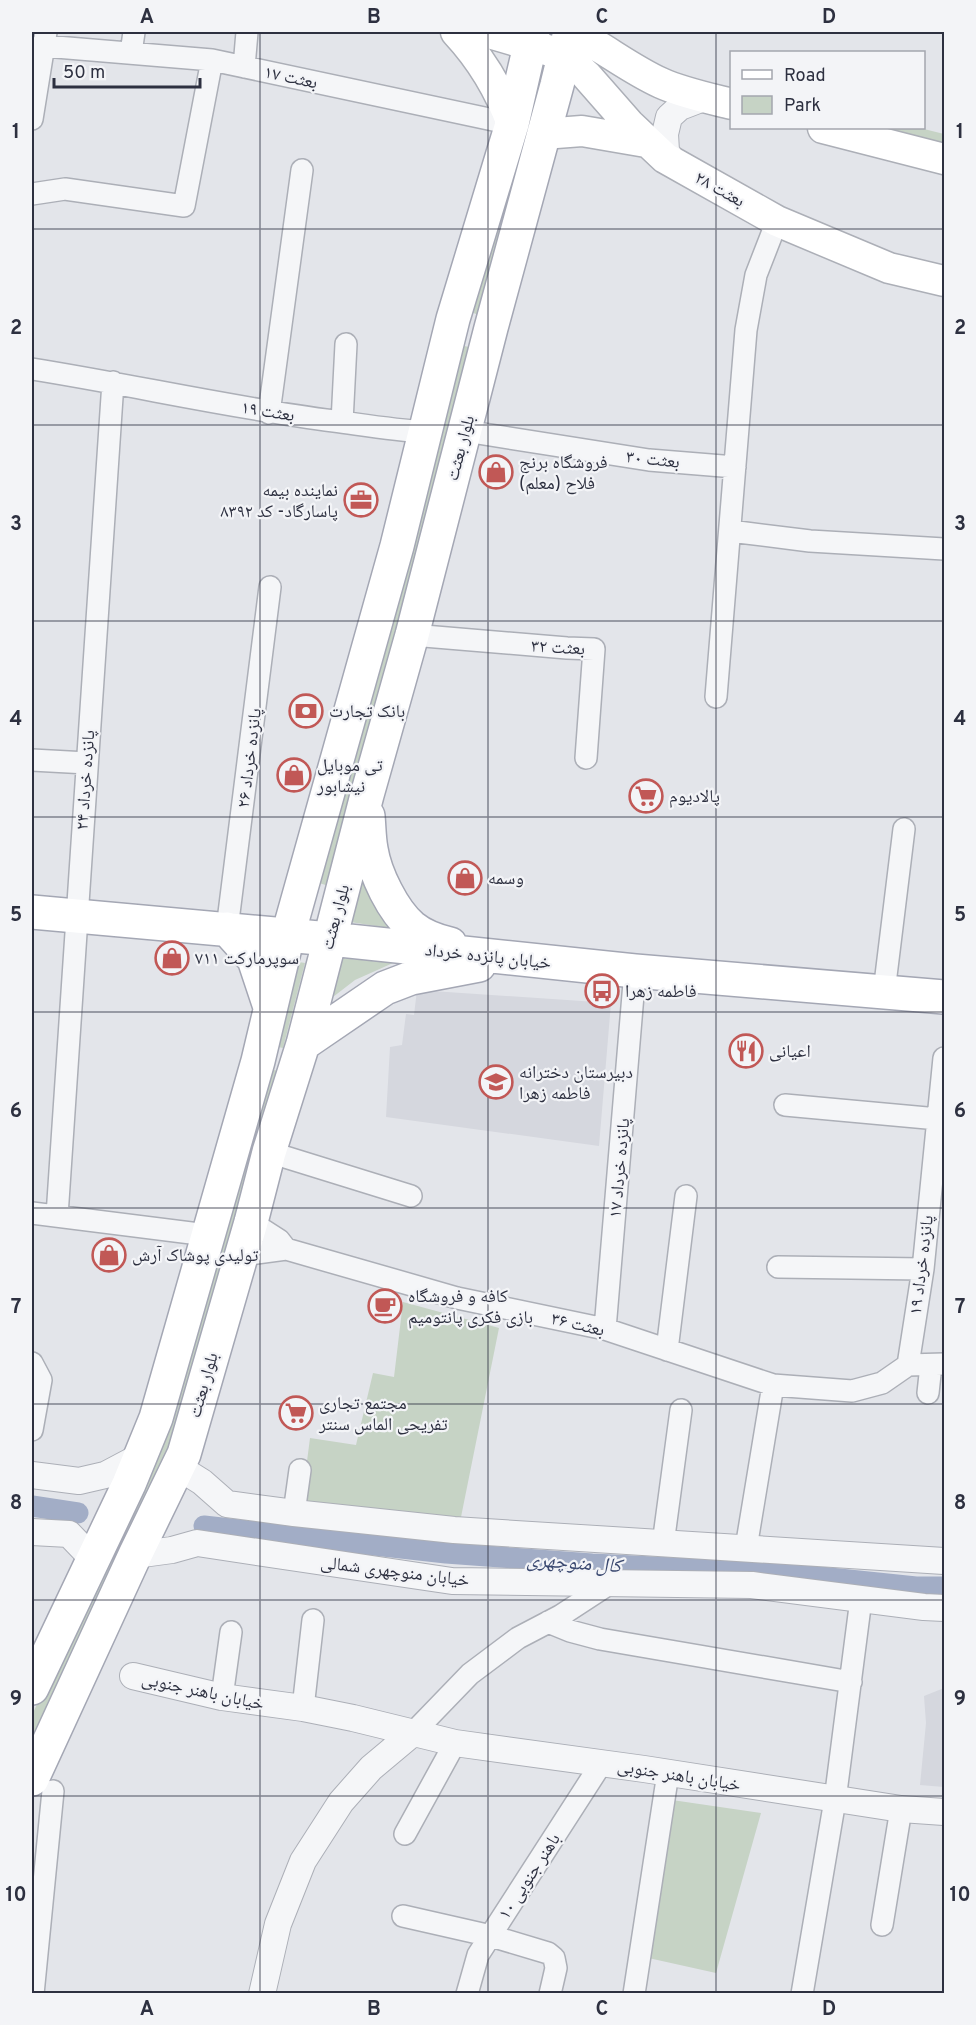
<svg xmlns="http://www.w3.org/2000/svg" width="976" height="2025" font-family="Overpass,'Noto Naskh Arabic',sans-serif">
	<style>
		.built { fill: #d5d7de }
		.green { fill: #c6d3c5 }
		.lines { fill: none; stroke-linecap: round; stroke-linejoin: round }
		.canal { stroke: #a2adc6; stroke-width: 21 }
		.minor-casing { stroke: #acafb7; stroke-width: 24 }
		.tertiary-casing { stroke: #acafb7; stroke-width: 28 }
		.secondary-casing { stroke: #acafb7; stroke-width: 33 }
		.primary-casing { stroke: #a4a7b4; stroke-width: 36 }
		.minor { stroke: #f5f6f8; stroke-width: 21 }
		.tertiary { stroke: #f5f6f8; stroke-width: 26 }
		.secondary { stroke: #fff; stroke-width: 30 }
		.primary { stroke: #fff; stroke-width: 33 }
		.grid { fill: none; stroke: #2d3040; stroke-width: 1.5; stroke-opacity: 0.55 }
		.labels { text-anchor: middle; stroke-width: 4.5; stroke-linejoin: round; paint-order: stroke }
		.street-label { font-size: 18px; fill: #2d3040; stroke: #f3f4f7 }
		.poi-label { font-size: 18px; fill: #2d3040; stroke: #f3f4f7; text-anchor: start }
		.water-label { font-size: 20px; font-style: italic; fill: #3b4970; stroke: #f3f4f7 }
		.neatline { fill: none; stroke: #2d3040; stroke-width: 2 }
		.grid-label { font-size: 20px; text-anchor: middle; font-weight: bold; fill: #2d3040 }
	</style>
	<rect width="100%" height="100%" fill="#e3e5ea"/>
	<path class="built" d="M417,990l194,13 -12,143 -213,-29 4,-70 12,-2 4,-31 8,1z
		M944,1688v99l-24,-2 6,-62 -2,-27z"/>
	<path class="green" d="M532,84l11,2 -62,230 -10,-4z
		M884,128h36l24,6v9z
		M460,345l13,3 -144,538 -10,-3z
		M362,879c9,23 17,33 34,50l-46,-7z
		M340,958l53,5 -38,17 -22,17z
		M293,961l12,2 -22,85 -10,-2z
		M267,1068l11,3 -99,359 -147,318v-33l101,-216z
		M403,1302l96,26 -39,194 -158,-22 8,-62 46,7 17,-72 21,4z
		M672,1800l89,13 -45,160 -72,-16z"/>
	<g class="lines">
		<path class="canal" d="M32,1506l46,7
			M204,1526l242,27 146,11 190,9 134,14h28"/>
		<defs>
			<path id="minor" d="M32,48l12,-2 168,14 300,64
				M131,53l3,-21
				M244,67l3,-35
				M32,119l14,-87
				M32,194l33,-5 119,17 28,-146
				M32,369c101,16 200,39 302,52 30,4 60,9 91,11
				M269,413l33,-243
				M342,422l4,-78
				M465,431l184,29 86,7
				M730,531l80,10 134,8
				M412,635l155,13 27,1 -8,109
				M716,697l30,-367 10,-55 21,-54
				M32,760l55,3
				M227,929l43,-342
				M884,992l20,-163
				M785,1105l153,14
				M269,1152l142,44
				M32,1213l175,22
				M57,1216l56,-834
				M251,1222l28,18 7,9 171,49 148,31 168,56 79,6 30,-8 26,-18
				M242,1255l44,-6
				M778,1267l145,2
				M605,1329l30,-358
				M667,1350l19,-154
				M32,1363l9,17 -9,50
				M908,1365l15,-96 21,-211
				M908,1365l36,-1
				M928,1393l3,-28
				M294,1513l6,-43
				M663,1544l18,-134
				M746,1548l27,-163
				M548,1622l22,9 30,8 251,43
				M222,1697l9,-65
				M303,1708l10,-88
				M414,1732l56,-58 48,-36 42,-22 49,-32
				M405,1834l50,-91
				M403,1916l88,20 57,17 6,5 2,10 -6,26
				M882,1925l19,-116
				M33,1994l20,-203
				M467,1994l11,-39 123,-191
				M634,1994l34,-221
				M802,1994l33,-194 26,-201"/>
			<path id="tertiary" d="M674,164l-8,-13 -1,-17 4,-17 11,-10 26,-10
				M178,1467l24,15 25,22 67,9 160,17 490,31
				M32,1475l47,6 26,-6 34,-18
				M32,1532l37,2 23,24
				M135,1555l37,-5 25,-7 255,38 300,4 172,22 20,1
				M133,1676l89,21 81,11 50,10 102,25 189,26 257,40 43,3
				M262,1994l16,-70 25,-63 38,-59 30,-34 43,-36"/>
			<path id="secondary" d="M456,32c26,28 43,56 56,92
				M486,32l78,23 22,20 43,49 36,34 112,63 112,47 55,13
				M573,32c30,15 57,37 88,51 22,10 47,15 71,21
				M823,128l121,31
				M543,134l39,-3 64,11"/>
			<path id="primary" d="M368,816c1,11 1,23 3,33 4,25 22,62 41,78 11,9 25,14 38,17
				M32,912l298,27 305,32 309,26
				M227,929l27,30 16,48
				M303,1044l82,-56 26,-10 68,-13
				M32,1688l97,-204 27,-66 102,-357 30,-126 109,-389 56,-227 59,-195 21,-92
				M32,1779l103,-224 49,-101 67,-232 18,-70 34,-108 64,-249 45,-160 79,-307 66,-243 13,-53"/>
		</defs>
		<use href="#minor" class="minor-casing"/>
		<use href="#tertiary" class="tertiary-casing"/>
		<use href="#secondary" class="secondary-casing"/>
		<use href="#primary" class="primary-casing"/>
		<use href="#minor" class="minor"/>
		<use href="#tertiary" class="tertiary"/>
		<use href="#secondary" class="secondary"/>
		<use href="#primary" class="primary"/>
	</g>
	<path class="grid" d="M260,32v1962M488,32v1962M716,32v1962M32,229h912M32,425h912M32,621h912M32,817h912M32,1012h912M32,1208h912M32,1404h912M32,1600h912M32,1796h912"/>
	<defs>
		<symbol id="shop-ring" viewBox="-11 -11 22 22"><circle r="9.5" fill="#f3f4f7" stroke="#c15856" stroke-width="1.5"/><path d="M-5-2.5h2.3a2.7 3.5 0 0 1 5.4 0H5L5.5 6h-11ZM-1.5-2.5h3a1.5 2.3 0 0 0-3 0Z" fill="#c15856"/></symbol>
		<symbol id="office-ring" viewBox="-11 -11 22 22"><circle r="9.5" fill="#f3f4f7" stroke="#c15856" stroke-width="1.5"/><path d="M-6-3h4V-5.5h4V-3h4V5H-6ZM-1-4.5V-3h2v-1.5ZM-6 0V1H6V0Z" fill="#c15856"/></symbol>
		<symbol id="bank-ring" viewBox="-11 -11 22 22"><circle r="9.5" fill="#f3f4f7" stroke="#c15856" stroke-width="1.5"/><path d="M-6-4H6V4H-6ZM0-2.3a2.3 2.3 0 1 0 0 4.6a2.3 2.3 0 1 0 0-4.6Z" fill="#c15856"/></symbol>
		<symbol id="supermarket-ring" viewBox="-11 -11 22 22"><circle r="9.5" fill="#f3f4f7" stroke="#c15856" stroke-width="1.5"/><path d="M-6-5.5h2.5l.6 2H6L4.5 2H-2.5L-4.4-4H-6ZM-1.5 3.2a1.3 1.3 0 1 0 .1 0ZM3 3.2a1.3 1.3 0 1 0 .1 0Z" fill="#c15856"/></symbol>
		<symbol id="bus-ring" viewBox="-11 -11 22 22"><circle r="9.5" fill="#f3f4f7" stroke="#c15856" stroke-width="1.5"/><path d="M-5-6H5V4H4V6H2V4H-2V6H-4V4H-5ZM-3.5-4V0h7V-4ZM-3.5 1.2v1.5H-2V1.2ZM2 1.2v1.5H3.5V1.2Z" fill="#c15856"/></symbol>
		<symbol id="restaurant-ring" viewBox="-11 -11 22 22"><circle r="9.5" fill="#f3f4f7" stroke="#c15856" stroke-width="1.5"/><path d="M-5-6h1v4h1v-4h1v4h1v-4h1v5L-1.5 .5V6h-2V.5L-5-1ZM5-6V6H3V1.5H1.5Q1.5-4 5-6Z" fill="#c15856"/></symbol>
		<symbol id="school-ring" viewBox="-11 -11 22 22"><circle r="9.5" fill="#f3f4f7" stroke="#c15856" stroke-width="1.5"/><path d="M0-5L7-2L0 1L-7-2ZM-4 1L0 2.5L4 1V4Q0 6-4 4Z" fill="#c15856"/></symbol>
		<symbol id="cafe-ring" viewBox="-11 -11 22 22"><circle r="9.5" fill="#f3f4f7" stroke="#c15856" stroke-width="1.5"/><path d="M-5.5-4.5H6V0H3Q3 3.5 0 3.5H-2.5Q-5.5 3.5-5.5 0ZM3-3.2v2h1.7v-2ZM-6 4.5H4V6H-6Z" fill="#c15856"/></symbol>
	</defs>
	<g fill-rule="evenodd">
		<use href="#shop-ring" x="477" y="453" width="38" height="38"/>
		<use href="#office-ring" x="342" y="481" width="38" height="38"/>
		<use href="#bank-ring" x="287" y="692" width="38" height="38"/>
		<use href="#shop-ring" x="275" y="756" width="38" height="38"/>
		<use href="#supermarket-ring" x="627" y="777" width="38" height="38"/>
		<use href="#shop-ring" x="446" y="859" width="38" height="38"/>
		<use href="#shop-ring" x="153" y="939" width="38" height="38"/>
		<use href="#bus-ring" x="583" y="972" width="38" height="38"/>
		<use href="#restaurant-ring" x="727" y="1032" width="38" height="38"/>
		<use href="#school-ring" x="477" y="1063" width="38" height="38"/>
		<use href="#shop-ring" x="90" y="1236" width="38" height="38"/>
		<use href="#cafe-ring" x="366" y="1287" width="38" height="38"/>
		<use href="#supermarket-ring" x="277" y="1394" width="38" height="38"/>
	</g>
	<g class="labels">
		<g class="street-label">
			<text transform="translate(291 77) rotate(12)" y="6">بعثت ۱۷</text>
			<text transform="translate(720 189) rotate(29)" y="6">بعثت ۲۸</text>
			<text transform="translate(268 411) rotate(9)" y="6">بعثت ۱۹</text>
			<text transform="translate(460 448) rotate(-75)" y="6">بلوار بعثت</text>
			<text transform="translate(653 459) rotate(6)" y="6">بعثت ۳۰</text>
			<text transform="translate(558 647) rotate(3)" y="6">بعثت ۳۲</text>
			<text transform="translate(249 758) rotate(-83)" y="6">پانزده خرداد ۲۶</text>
			<text transform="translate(85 780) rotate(-86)" y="6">پانزده خرداد ۲۴</text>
			<text transform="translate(335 917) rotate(-75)" y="6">بلوار بعثت</text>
			<text transform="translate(488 956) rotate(6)" y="6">خیابان پانزده خرداد</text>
			<text transform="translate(619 1168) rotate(-85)" y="6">پانزده خرداد ۱۷</text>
			<text transform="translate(921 1265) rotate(-83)" y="6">پانزده خرداد ۱۹</text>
			<text transform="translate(578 1324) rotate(13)" y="6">بعثت ۳۶</text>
			<text transform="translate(203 1385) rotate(-74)" y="6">بلوار بعثت</text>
			<text transform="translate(395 1571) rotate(7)" y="6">خیابان منوچهری شمالی</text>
			<text transform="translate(203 1691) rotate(12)" y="6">خیابان باهنر جنوبی</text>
			<text transform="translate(679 1775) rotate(9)" y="6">خیابان باهنر جنوبی</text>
			<text transform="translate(529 1876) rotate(-57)" y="6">باهنر جنوبی ۱۰</text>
		</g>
		<g class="poi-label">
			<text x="519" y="468">فروشگاه برنج<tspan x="519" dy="21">فلاح (معلم)</tspan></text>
			<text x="338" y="496" text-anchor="end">نماینده بیمه<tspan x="338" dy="21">پاسارگاد- کد ۸۳۹۲</tspan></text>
			<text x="329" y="717">بانک تجارت</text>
			<text x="317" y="771">تی موبایل<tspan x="317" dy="21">نیشابور</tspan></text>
			<text x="669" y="802">پالادیوم</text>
			<text x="488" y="884">وسمه</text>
			<text x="195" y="964">سوپرمارکت ۷۱۱</text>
			<text x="625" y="997">فاطمه زهرا</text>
			<text x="769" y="1057">اعیانی</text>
			<text x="519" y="1078">دبیرستان دخترانه<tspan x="519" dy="21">فاطمه زهرا</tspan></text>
			<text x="132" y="1261">تولیدی پوشاک آرش</text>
			<text x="408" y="1302">کافه و فروشگاه<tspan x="408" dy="21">بازی فکری پانتومیم</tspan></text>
			<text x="319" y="1409">مجتمع تجاری<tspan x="319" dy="21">تفریحی الماس سنتر</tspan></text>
		</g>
		<g class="water-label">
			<text transform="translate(574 1562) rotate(4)" y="7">کال منوچهری</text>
		</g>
	</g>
	<rect width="976" height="2025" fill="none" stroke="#f3f4f7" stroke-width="66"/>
	<rect x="730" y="51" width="195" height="78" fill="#f3f4f7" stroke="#a4a6ae" stroke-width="1.5"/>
	<rect x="742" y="70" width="30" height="9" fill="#ffffff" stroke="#a4a6ae" stroke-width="1.5"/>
	<text x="784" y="81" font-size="18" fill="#2d3040">Road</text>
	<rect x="742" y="96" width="30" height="18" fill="#c6d3c5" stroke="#a4a6ae" stroke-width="1.5"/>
	<text x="784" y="111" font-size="18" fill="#2d3040">Park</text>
	<path d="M54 78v9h146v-9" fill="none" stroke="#2d3040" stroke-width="3"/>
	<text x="63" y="78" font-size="18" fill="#2d3040" stroke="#f3f4f7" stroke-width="4.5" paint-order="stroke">50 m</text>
	<rect x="33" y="33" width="910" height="1959" class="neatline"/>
	<g class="grid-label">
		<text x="147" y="23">A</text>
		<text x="374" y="23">B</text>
		<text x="602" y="23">C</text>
		<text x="829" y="23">D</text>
		<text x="16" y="138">1</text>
		<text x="960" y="138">1</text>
		<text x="16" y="334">2</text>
		<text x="960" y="334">2</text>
		<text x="16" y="530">3</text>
		<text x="960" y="530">3</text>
		<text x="16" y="725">4</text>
		<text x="960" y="725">4</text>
		<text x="16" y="921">5</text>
		<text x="960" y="921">5</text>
		<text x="16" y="1117">6</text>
		<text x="960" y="1117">6</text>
		<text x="16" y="1313">7</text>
		<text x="960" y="1313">7</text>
		<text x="16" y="1509">8</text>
		<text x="960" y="1509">8</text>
		<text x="16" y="1705">9</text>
		<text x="960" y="1705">9</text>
		<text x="16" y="1901">10</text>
		<text x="960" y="1901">10</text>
		<text x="147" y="2015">A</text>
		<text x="374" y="2015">B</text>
		<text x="602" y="2015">C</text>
		<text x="829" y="2015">D</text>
	</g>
</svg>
